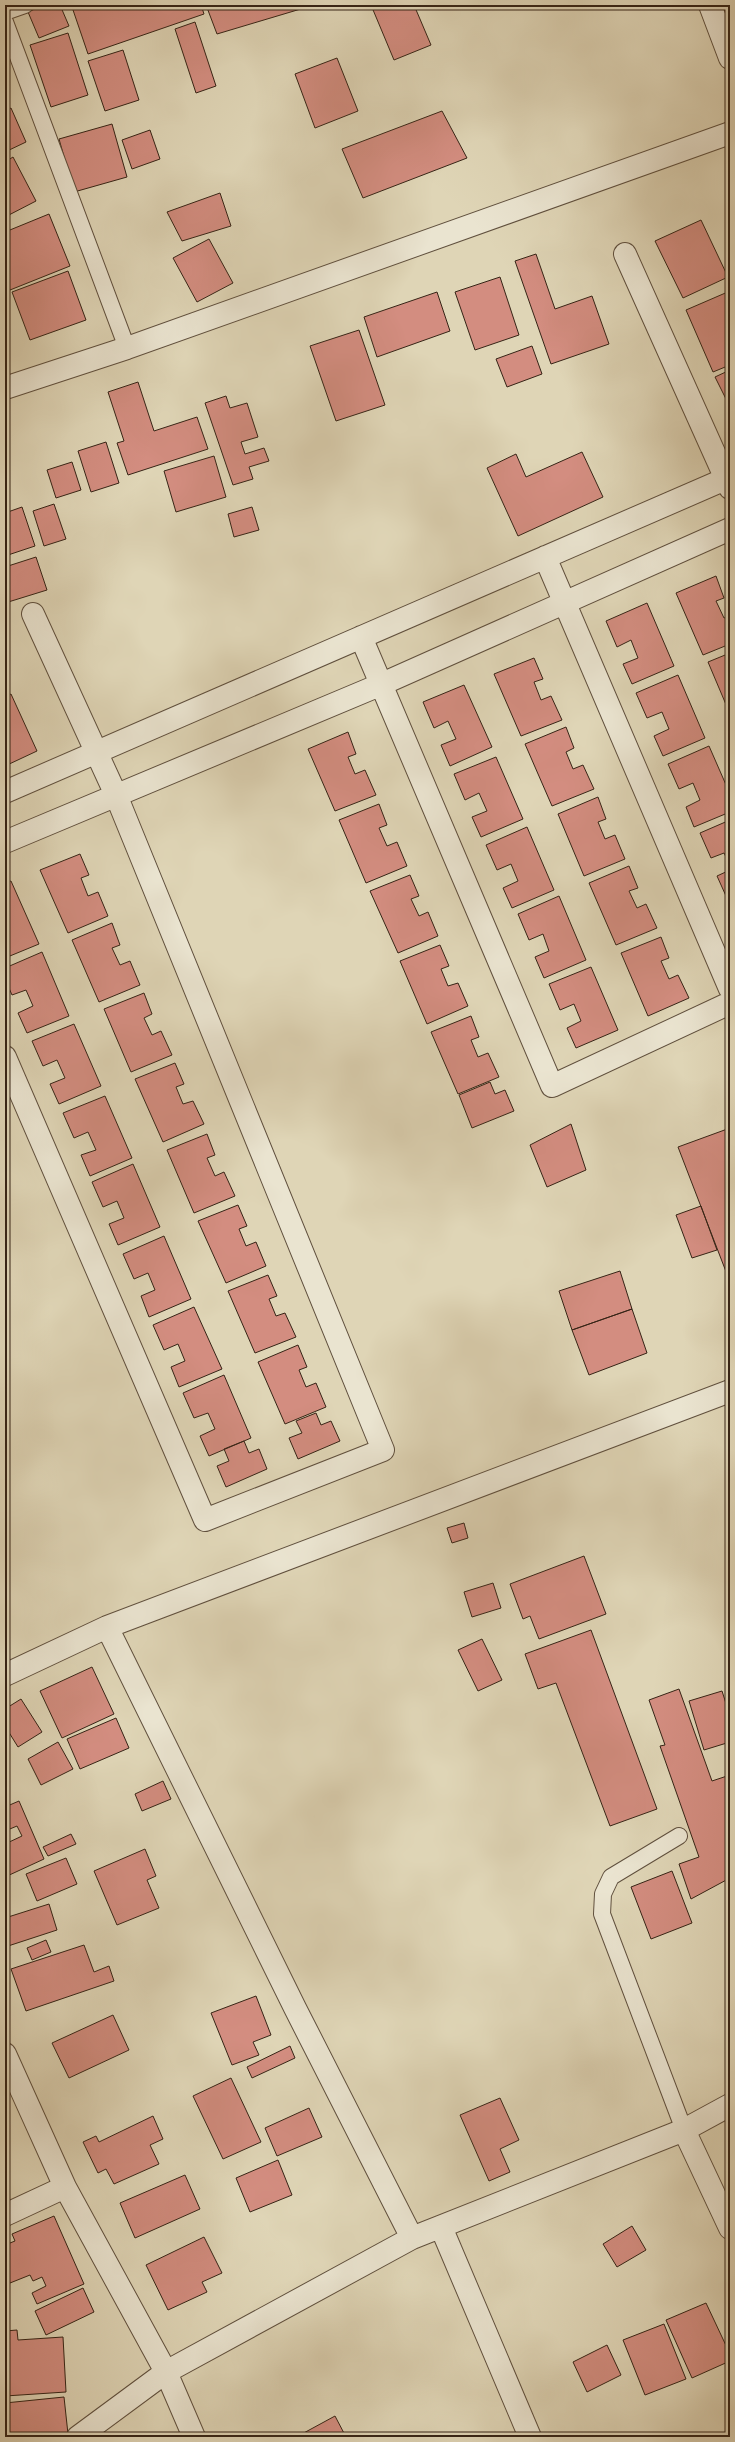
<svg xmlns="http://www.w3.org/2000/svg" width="735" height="2442" font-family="'EB Garamond',serif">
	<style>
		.building { fill: #d38d80; stroke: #362416 }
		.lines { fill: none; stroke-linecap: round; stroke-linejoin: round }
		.lane-casing { stroke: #60503e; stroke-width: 18 }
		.street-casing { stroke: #60503e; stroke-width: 24 }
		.lane { stroke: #eae4d0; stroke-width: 16 }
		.street { stroke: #eae4d0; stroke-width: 22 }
	</style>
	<rect width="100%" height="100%" fill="#dfd5b6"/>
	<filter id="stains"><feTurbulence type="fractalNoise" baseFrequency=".005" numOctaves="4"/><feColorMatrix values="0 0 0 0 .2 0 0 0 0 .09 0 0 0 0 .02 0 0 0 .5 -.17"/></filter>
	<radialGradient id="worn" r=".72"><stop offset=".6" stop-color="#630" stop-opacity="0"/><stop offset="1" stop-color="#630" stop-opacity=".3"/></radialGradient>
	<path class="building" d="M44,5h16l9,21 -30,12 -11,-26z
		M76,5h125l3,9 -116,40 -16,-47z
		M206,5h108l-97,29z
		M371,5h43l17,40 -37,15z
		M195,22l21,64 -20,7 -21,-64z
		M68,33l20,62 -37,12 -21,-62z
		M123,50l16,50 -34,11 -17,-50z
		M337,58l21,53 -43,17 -20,-54z
		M11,108l15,34 -21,10v-41z
		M442,111l25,47 -104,40 -21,-49z
		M112,124l15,53 -53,15 -15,-53z
		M150,130l10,29 -28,10 -10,-29z
		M13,157l23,44 -31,16v-55z
		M220,193l11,33 -49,15 -15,-29z
		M49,214l21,52 -60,24 -5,-13v-45z
		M701,220l27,57 -45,21 -28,-57z
		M209,239l24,44 -36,19 -24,-44z
		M536,254l19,55 37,-13 17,48 -58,20 -36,-103z
		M68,271l18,49 -56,20 -18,-48z
		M500,277l19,58 -44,15 -20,-58z
		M730,291v74l-17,7 -27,-62z
		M437,292l13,39 -73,26 -13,-40z
		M359,330l26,75 -49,16 -26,-75z
		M532,346l10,28 -35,13 -11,-28z
		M730,370v37l-15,-30z
		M138,382l16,49 43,-14 11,32 -80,26 -11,-32 7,-2 -16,-49z
		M226,396l4,12 17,-5 11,34 -17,5 4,12 19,-6 5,13 -20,6 4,12 -20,6 -28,-82z
		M106,442l13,41 -28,9 -13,-41z
		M582,452l21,45 -85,39 -31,-68 29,-14 10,23z
		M214,456l12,41 -50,15 -12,-41z
		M72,462l9,28 -25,8 -9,-28z
		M54,504l12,35 -22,7 -11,-35z
		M22,507l13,39 -30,10v-43z
		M252,507l7,23 -25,7 -6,-23z
		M36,557l11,33 -42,13v-36z
		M716,576l8,22 -8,3 8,17 6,-2v28l-27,11 -27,-62z
		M647,603l27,63 -42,18 -9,-20 15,-6 -7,-18 -14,7 -11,-26z
		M730,653v61l-22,-52z
		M534,658l9,21 -9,3 7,18 10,-4 11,24 -41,16 -27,-62z
		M678,675l27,63 -42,18 -9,-20 15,-7 -7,-17 -15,6 -11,-25z
		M464,685l28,62 -42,19 -9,-21 15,-6 -8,-18 -14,7 -11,-26z
		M11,694l26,57 -32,15v-69z
		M566,727l8,21 -8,4 7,17 10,-4 11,24 -42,17 -27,-62z
		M348,732l8,22 -8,3 7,17 10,-4 11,25 -41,16 -27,-62z
		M709,746l21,48v18l-36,15 -8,-20 14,-7 -7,-17 -14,6 -11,-25z
		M496,757l27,62 -42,18 -9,-20 15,-6 -8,-18 -14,7 -11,-26z
		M598,797l8,22 -8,3 7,17 10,-4 10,24 -41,17 -26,-62z
		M379,804l8,21 -8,3 8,18 10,-4 10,24 -41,17 -27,-63z
		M730,820v45l-6,-12 -13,5 -11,-25z
		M527,827l27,63 -42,18 -9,-20 15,-7 -7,-17 -14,6 -11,-25z
		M80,854l9,21 -8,3 7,18 10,-4 10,24 -40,17 -28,-63z
		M629,866l9,22 -9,3 8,17 9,-4 11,24 -41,17 -27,-62z
		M730,870v25l-4,1 -9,-20z
		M410,875l9,21 -8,3 8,17 9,-4 10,24 -40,17 -28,-62z
		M11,881l28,63 -34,14v-75z
		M559,896l27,64 -42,18 -9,-21 14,-6 -6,-17 -14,6 -11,-26z
		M112,923l8,22 -8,3 8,17 10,-4 10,24 -41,17 -27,-62z
		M661,937l8,21 -8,3 8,18 9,-4 11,23 -41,18 -27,-63z
		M440,945l9,21 -8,3 7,17 10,-3 10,23 -41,18 -27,-63z
		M42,952l27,64 -42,17 -9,-20 15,-7 -7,-16 -14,5 -7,-16v-11z
		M591,967l27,63 -42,18 -9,-20 14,-7 -7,-17 -14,6 -11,-26z
		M144,993l8,21 -8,4 8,17 9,-4 11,24 -41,17 -27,-63z
		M471,1016l8,21 -8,3 7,17 10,-4 11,24 -41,17 -27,-62z
		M74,1024l27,62 -42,18 -9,-20 15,-6 -8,-18 -14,6 -11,-25z
		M175,1063l9,21 -8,3 7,17 10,-3 11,23 -41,18 -28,-63z
		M490,1082l5,12 10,-4 9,21 -42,17 -13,-33z
		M105,1096l27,62 -42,18 -9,-21 15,-5 -8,-18 -14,6 -11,-25z
		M571,1124l15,46 -39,17 -17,-42z
		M730,1128v154l-52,-135z
		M207,1134l8,21 -8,3 8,18 9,-4 11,24 -41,17 -27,-63z
		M133,1164l27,63 -42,18 -9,-21 15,-6 -7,-17 -14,6 -11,-25z
		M238,1205l9,21 -8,3 7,17 10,-4 10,24 -40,17 -28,-62z
		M701,1206l16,44 -25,8 -16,-43z
		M164,1236l27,63 -42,18 -8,-21 14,-6 -7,-17 -14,6 -11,-25z
		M620,1271l12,38 -60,21 -13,-39z
		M268,1275l9,21 -8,3 7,17 9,-3 11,24 -41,16 -27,-62z
		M194,1307l28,62 -43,18 -8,-20 14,-6 -7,-17 -14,6 -11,-25z
		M632,1309l15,44 -58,22 -17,-45z
		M298,1345l9,22 -8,3 7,17 10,-4 10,24 -41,17 -27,-62z
		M224,1375l27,63 -42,18 -9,-20 15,-7 -7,-16 -14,5 -11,-25z
		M316,1413l5,12 10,-4 9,20 -42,18 -9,-21 13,-5 -6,-12z
		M244,1441l5,12 10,-4 8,20 -41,18 -9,-21 12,-5 -5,-12z
		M464,1523l4,15 -16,5 -5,-15z
		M584,1556l22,58 -67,25 -9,-23 -7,3 -13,-35z
		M493,1583l8,25 -29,9 -8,-25z
		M591,1630l66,179 -47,17 -54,-143 -18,6 -13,-35z
		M482,1639l20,41 -24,11 -20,-41z
		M92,1667l22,47 -52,24 -22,-47z
		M679,1689l33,92 18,-6v103l-39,21 -12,-35 20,-7 -39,-111 5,-1 -16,-45z
		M722,1691l8,25v26l-26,8 -15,-49z
		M21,1699l21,33 -24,15 -13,-21v-17z
		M116,1718l13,30 -49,21 -13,-30z
		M58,1742l15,27 -32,16 -13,-26z
		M163,1781l8,18 -29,12 -7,-17z
		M19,1801l25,58 -39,18v-33l17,-8 -5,-10 -12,5v-24z
		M71,1834l5,10 -28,12 -5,-9z
		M145,1849l11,27 -9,4 12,28 -42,17 -23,-54z
		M66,1858l11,26 -40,17 -11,-27z
		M672,1871l20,52 -41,16 -20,-52z
		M49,1904l8,26 -52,17v-29z
		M46,1940l5,12 -19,8 -5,-12z
		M84,1945l10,27 15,-6 5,15 -88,30 -15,-42z
		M256,1996l15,39 -18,7 6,13 -27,10 -21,-52z
		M113,2015l16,35 -60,28 -17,-35z
		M290,2046l5,12 -43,20 -5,-11z
		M231,2078l30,64 -38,17 -30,-63z
		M500,2098l19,42 -19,9 10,23 -21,9 -29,-66z
		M309,2108l13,29 -45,19 -12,-28z
		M153,2116l10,23 -13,6 9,19 -45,20 -8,-15 -8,4 -15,-31 13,-6 3,6z
		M278,2160l14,35 -42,17 -14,-34z
		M185,2175l15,34 -65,29 -15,-35z
		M54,2216l30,68 -47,20 -5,-11 14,-7 -4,-9 -9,4 -3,-6 -25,10v-40l10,-4 -3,-7z
		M632,2226l14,24 -29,17 -14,-23z
		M204,2237l18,36 -20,9 5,10 -39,18 -22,-45z
		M83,2288l11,24 -48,23 -11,-24z
		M706,2303l24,51v7l-38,17 -26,-58z
		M664,2324l22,55 -41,16 -22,-55z
		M17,2330l1,10 45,-3 3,55 -61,4v-65z
		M607,2345l14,30 -34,17 -14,-30z
		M64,2397l4,37 -63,3v-34z
		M335,2416l11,21h-45l-1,-2z"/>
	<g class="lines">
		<defs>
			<path id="lane" d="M5,12l20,-7
				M5,22l122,326
				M679,1836l-68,41 -8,17 -1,20 82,216"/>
			<path id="street" d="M710,5l20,53
				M625,254l105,234
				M5,388l122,-40 603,-215
				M545,557l185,432
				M361,637l191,449 178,-83
				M5,792l725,-315
				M5,842l377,-158 348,-155
				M5,1057l200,463 178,-70 -267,-655 -83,-181
				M107,1627l188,381 117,230
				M5,1675l102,-48 623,-236
				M5,2054l60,133 101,185 28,65
				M684,2130l46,98
				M5,2215l60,-28
				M441,2227l89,210
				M78,2437l88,-65 246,-134 272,-108 46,-25"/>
		</defs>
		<use href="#lane" class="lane-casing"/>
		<use href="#street" class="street-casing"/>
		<use href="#lane" class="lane"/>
		<use href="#street" class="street"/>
	</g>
	<rect width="735" height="2442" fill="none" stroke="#dfd5b6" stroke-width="20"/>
	<rect x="6" y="6" width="723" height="2430" fill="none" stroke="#362416" stroke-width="2"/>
	<rect x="10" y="10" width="715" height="2422" fill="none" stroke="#362416"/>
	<rect width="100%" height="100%" filter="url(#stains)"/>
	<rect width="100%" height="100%" fill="url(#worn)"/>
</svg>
